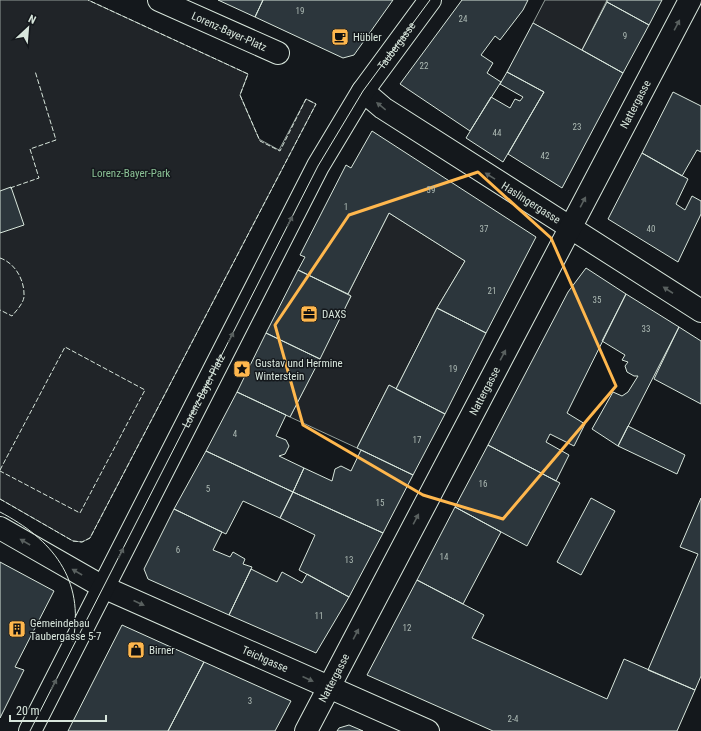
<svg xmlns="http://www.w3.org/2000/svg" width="701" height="731" font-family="'Roboto Condensed',sans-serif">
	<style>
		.green { fill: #202428; stroke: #939e99 }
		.building { fill: #2c363c; stroke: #d8e6dc }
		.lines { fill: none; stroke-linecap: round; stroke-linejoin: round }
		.street-casing { stroke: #d8e6dc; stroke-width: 24 }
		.secondary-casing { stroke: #d8e6dc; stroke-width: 24 }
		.street { stroke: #14181c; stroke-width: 22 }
		.secondary { stroke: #14181c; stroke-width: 22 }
		.tram { stroke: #d8e6dc; stroke-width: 1 }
		.fence { stroke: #d8e6dc; stroke-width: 1; stroke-dasharray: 5 2; stroke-linecap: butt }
		.oneway { fill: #59605f }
		.marked { fill: none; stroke: #ffb74d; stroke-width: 3; stroke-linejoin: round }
		.labels { text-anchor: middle; stroke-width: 3; stroke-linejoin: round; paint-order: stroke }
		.number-label { font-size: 9px; fill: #adbab4 }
		.street-label { font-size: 11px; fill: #d8e6dc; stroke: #14181c }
		.poi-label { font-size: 11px; fill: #d8e6dc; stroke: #14181c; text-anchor: start }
		.park-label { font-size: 11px; fill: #8ac095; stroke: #14181c }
	</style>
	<rect width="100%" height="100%" fill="#14181c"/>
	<path class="green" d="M0,0h88l160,74 -8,21 19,44 20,11 27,-51 10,5 -226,434 -8,4 -9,-1 -73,-42z
		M545,0h62l-25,50 -49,-27z
		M389,213l76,48 -28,47 -41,81 -7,-4 -32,63 -67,-31 61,-121 -3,-2z"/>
	<path class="building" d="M218,0h45l-8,17z
		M263,0h130l-39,55 -11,3 -88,-41z
		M462,0h66l-5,10 -23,30 -5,-4 -14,19 12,8 -6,10 14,9 -31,49 -70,-47z
		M607,0h55l-13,25 -42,-23z
		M607,2l42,23 -26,48 -41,-23z
		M533,23l90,50 -61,115 -54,-34 36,-62 -37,-20z
		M507,72l37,20 -41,70 -37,-24 25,-41 19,11 5,-9 5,2 3,-4 -23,-13z
		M673,92l28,14v46l-4,-2 -15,26 -40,-23z
		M372,131l164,106 -50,96 -49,-25 28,-47 -76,-48 -41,81 -50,-24 7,-13 -5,-2 46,-90 5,3z
		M642,153l46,26 -12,25 9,6 7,-14 9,5v13l-23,48 -70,-43z
		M11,187l13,38 -24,8v-42z
		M586,268l40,26 -59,119 18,11 -11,22 -24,-12 -4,8 23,13 -13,26 -68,-36 80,-153z
		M298,270l53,26 -31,63 -54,-26z
		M626,294l53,33 -61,119 -26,-17 21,-37 9,4 6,-4 10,-16h-4l-7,-4 -2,-6 3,-4 -6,-2 3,-5 -23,-14z
		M437,308l49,25 -41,81 -49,-25z
		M679,327l22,14v63l-47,-25z
		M266,333l54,26 -30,58 -53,-25z
		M389,385l56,29 -32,61 -56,-27z
		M237,392l49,23 -10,21 10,4 3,6 -4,8 -6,2 25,12 -11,24 -87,-41z
		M628,426l57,29 -8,19 -59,-28z
		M488,445l72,38 -33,63 -72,-39z
		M361,450l52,25 -30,58 -90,-41 11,-24 28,13 3,-12 6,-3 10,5z
		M206,451l87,41 -13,26 -37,-17 -17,33 -52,-25z
		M293,492l90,41 -34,64 -50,-27 16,-35 -35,-17z
		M591,498l24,13 -34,64 -24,-13z
		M701,498v178l-6,14 -47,-20 50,-116 -18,-7z
		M455,507l46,25 -38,72 -46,-24z
		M174,509l48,23 -9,18 17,7 3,-5 12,7 -2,5 9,3 -23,48 -81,-36 -4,-10z
		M0,562l54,29 -39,76 9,3 -24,48z
		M251,569l26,13 5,-10 20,11 5,-9 42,23 -33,56 -87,-38z
		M417,580l67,35 -12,23 135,61 17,-40 71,31 -18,41h-184l-126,-56z
		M122,625l82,37 -36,69h-100z
		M204,662l87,39 -16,30h-107z
		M349,725l14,6h-26l2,-3z"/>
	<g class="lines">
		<defs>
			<g id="street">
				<path id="s1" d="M159,0l119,53"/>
				<path id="s2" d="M363,91l20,17 318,203"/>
				<path id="s3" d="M0,528l103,59 325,144"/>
				<path id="s4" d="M306,731l384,-731"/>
			</g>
			<g id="secondary">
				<path id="s5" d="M30,731l288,-565 45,-75 67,-91"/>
			</g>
		</defs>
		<use href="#street" class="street-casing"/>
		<use href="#secondary" class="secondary-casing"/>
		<use href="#street" class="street"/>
		<use href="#secondary" class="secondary"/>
		<path class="tram" d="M0,512c52,27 85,67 73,129
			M30,731l288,-565 45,-75 67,-91"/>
		<path class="fence" d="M10,188l29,-10 -9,-29 26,-9 -21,-69
			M0,258c15,5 25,22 24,39 -1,7 -8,14 -12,19l-12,-6
			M0,470l65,-123 80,43 -65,123 -80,-42
			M0,499l73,42 9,1 8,-4 226,-434 -10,-5 -26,52 -20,-10 -20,-46 8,-21 -160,-74"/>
	</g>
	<defs><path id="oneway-solid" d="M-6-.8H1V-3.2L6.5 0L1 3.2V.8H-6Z"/></defs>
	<g class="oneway">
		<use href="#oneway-solid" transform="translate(677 25) rotate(-62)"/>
		<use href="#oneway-solid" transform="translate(381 106) rotate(-141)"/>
		<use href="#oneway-solid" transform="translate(490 176) rotate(-148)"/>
		<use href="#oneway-solid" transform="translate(583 202) rotate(-62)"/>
		<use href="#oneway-solid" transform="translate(290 221) rotate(-63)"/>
		<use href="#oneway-solid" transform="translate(668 290) rotate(-147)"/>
		<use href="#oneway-solid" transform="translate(231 337) rotate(-63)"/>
		<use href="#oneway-solid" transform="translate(503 355) rotate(-62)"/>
		<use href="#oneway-solid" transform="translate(416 519) rotate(-62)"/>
		<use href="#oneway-solid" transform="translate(25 542) rotate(-150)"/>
		<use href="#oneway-solid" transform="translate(121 553) rotate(-63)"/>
		<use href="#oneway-solid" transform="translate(77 572) rotate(-150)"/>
		<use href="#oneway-solid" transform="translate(139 603) rotate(24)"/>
		<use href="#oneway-solid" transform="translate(356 634) rotate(-62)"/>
		<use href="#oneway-solid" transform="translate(308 679) rotate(24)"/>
		<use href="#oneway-solid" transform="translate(54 684) rotate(-63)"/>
	</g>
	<path class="marked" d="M478,172l73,66 65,148 -113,133 -80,-24 -120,-70 -28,-100 74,-110z"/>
	<defs>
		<symbol id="cafe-square" viewBox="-11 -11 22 22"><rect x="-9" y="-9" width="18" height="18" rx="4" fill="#ffb74d" stroke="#14181c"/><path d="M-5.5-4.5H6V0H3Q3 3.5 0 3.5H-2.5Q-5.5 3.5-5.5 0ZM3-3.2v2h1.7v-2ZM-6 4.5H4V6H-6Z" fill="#111"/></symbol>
		<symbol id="office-square" viewBox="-11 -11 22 22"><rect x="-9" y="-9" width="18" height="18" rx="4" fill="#ffb74d" stroke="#14181c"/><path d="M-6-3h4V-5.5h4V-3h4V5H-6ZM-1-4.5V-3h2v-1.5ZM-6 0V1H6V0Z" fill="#111"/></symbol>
		<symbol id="sight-square" viewBox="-11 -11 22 22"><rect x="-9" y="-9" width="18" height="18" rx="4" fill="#ffb74d" stroke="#14181c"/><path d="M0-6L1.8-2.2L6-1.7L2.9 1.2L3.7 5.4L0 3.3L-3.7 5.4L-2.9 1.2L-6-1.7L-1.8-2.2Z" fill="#111"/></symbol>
		<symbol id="building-square" viewBox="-11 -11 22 22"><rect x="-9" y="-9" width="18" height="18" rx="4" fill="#ffb74d" stroke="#14181c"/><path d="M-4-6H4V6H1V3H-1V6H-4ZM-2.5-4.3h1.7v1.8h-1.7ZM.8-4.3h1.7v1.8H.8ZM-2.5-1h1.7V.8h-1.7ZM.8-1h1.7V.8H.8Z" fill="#111"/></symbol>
		<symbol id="shop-square" viewBox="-11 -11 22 22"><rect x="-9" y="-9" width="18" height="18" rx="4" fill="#ffb74d" stroke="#14181c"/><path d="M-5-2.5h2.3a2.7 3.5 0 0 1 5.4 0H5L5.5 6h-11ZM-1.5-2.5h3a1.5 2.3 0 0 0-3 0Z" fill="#111"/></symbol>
	</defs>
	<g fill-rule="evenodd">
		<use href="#cafe-square" x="330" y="27" width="20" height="20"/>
		<use href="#office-square" x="299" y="304" width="20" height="20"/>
		<use href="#sight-square" x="232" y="359" width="20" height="20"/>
		<use href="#building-square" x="7" y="619" width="20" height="20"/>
		<use href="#shop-square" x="126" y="640" width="20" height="20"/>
	</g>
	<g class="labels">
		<g class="number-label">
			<text x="300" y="14">19</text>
			<text x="463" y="22">24</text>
			<text x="625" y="39">9</text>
			<text x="424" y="69">22</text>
			<text x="577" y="130">23</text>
			<text x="497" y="136">44</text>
			<text x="545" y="159">42</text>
			<text x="431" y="193">39</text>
			<text x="346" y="210">1</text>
			<text x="484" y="232">37</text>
			<text x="651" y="232">40</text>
			<text x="492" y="294">21</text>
			<text x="597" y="303">35</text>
			<text x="646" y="332">33</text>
			<text x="453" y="372">19</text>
			<text x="235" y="437">4</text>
			<text x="417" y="443">17</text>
			<text x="483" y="487">16</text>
			<text x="208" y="492">5</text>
			<text x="380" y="506">15</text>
			<text x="178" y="553">6</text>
			<text x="444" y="560">14</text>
			<text x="349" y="563">13</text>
			<text x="319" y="619">11</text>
			<text x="407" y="631">12</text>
			<text x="250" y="704">3</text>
			<text x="513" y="722">2-4</text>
		</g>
		<g class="street-label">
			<text dy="4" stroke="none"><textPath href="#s1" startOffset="77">Lorenz-Bayer-Platz</textPath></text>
			<text dy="4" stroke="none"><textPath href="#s5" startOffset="778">Taubergasse</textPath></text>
			<text dy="4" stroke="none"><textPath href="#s4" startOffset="708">Nattergasse</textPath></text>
			<text dy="4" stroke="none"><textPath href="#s2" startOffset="202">Haslingergasse</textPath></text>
			<text dy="4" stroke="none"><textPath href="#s5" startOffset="382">Lorenz-Bayer-Platz</textPath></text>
			<text dy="4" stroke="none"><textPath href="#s4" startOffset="384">Nattergasse</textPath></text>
			<text dy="4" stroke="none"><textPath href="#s3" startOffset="296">Teichgasse</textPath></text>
			<text dy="4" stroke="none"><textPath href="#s4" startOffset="60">Nattergasse</textPath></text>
		</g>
		<g class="poi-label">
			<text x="353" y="41">Hübler</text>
			<text x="322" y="318">DAXS</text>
			<text x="255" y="367">Gustav und Hermine<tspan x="255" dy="13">Winterstein</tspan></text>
			<text x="30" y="627">Gemeindebau<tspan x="30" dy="13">Taubergasse 5-7</tspan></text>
			<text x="149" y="654">Birner</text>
		</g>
		<g class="park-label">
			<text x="131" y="177">Lorenz-Bayer-Park</text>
		</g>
	</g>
	<g transform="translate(28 28) rotate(26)" stroke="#14181c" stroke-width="3" paint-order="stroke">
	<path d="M0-3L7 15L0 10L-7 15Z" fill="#d8e6dc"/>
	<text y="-6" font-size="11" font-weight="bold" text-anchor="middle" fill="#d8e6dc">N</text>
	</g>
	<path d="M10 715v6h96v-6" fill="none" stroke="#d8e6dc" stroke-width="2"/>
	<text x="16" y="715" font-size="12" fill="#d8e6dc" stroke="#14181c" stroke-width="3" paint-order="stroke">20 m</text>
</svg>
